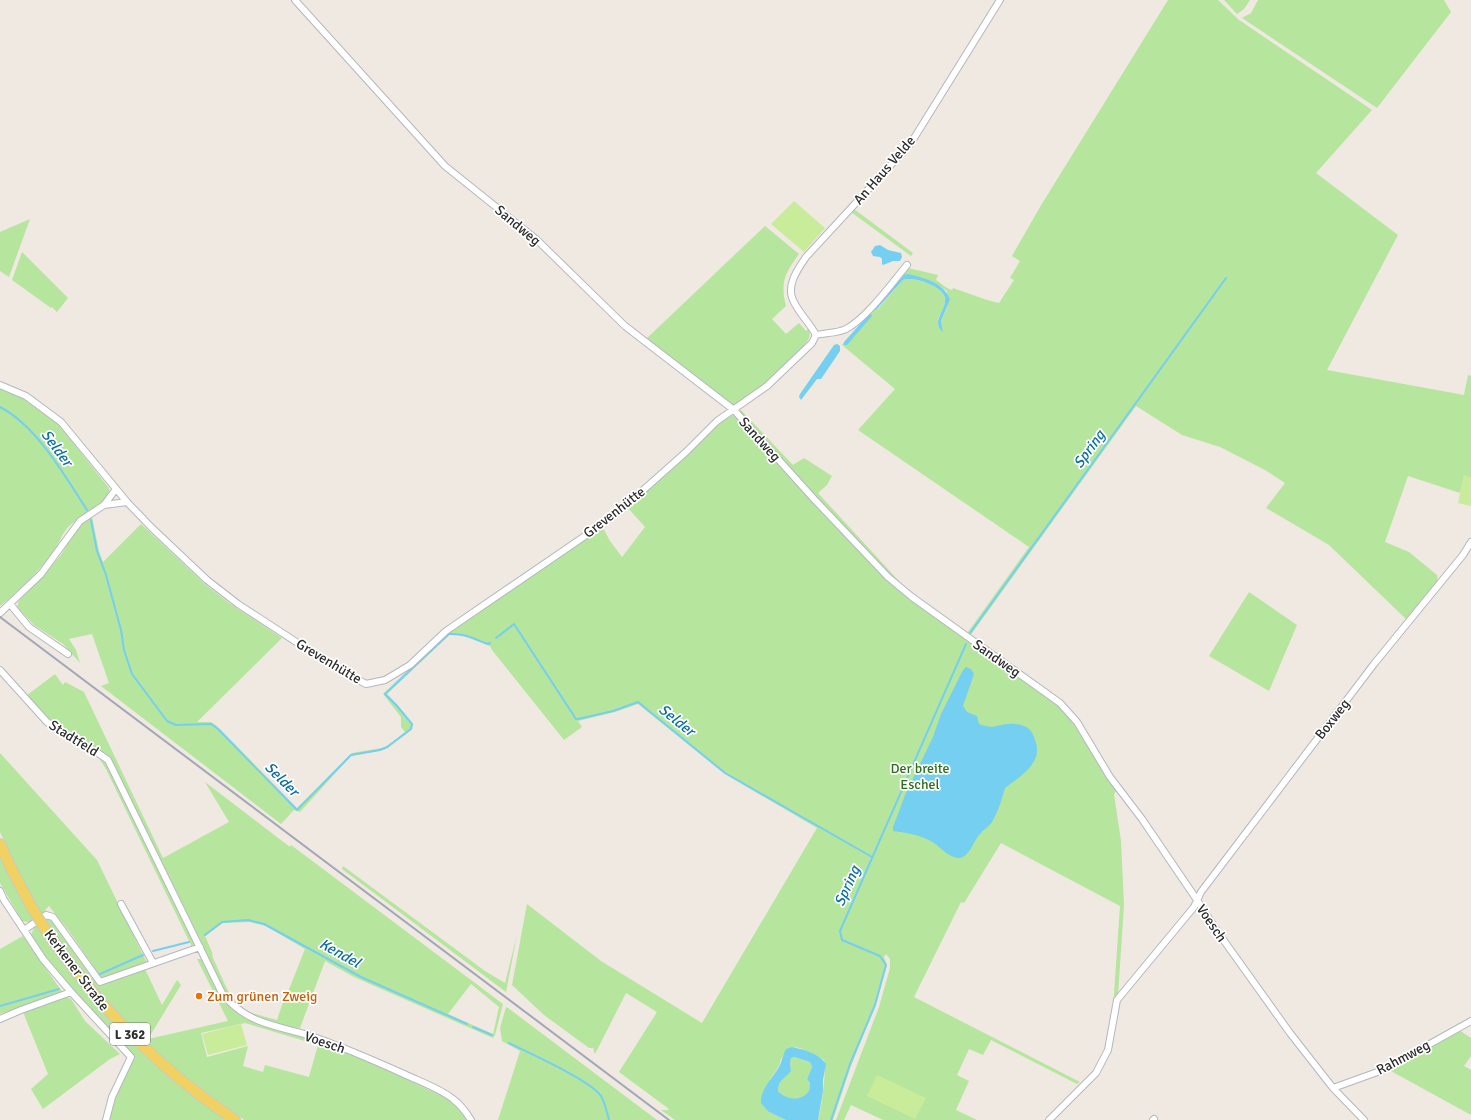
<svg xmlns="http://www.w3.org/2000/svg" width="1471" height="1120" font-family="Signika,sans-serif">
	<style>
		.green { fill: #b6e59e; fill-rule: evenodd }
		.pitch { fill: #c9ec9a }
		.water { fill: #75cff0; fill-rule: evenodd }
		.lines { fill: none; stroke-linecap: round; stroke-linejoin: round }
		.stream { stroke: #75cff0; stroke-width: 2 }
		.street-casing { stroke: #b4b7c1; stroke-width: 8 }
		.primary-casing { stroke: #c9c9c9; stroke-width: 12 }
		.street { stroke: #fff; stroke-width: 6 }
		.primary { stroke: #f2d163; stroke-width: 10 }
		.rail { stroke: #a3a6b8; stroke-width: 2 }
		.primary-bridge-casing { stroke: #c9c9c9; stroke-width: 12; stroke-linecap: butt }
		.primary-bridge { stroke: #f2d163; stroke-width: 10 }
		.food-dot { fill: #e8710a; stroke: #fff; stroke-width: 1.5 }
		.labels { text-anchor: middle; stroke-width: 3.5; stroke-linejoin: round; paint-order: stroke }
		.shield { fill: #fff; stroke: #6d6d6d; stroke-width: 1 }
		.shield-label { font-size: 13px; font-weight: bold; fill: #2e2e2e }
		.street-label { font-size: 14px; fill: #2e2e2e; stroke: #fff }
		.park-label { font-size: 14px; fill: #2c6e1b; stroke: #fff }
		.food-label { font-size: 14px; fill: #c56008; stroke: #fff; text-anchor: start }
		.water-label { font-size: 15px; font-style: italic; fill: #0d6fa3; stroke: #fff }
	</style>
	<rect width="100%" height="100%" fill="#efe9e1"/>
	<path class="green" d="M1168,0h50l21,20 133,90 -56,63 82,62 -71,135 137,25 4,-20 3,1v102l-7,-2 -4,17 -52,-17 -23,66 24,10 28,23 1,8 -31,37 -78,-75 -63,-37 19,-25 -20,-13 -45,-23 -38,-12 -46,-29 -166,230 -3,-2 1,-2 61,-85 -171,-117 37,-41 -53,-44 2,-3v3l31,-38 2,3 26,-30c10,-4 41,6 42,19 1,6 -5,14 -7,20l5,12 -2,-10 6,-14v-16c-16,-11 -26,-14 -45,-16l6,-7 30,7 -2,5 11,8 5,2 1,-2 34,12 12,3 15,-23 -4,-2 10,-17 -8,-5 28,-49z
		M1224,0h26l-6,9 -7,5z
		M1258,0h186l7,12 -74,96 -135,-90 9,-5z
		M854,209l59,44 -2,3 -60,-44z
		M30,219l-21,58 -9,-6v-39z
		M765,226l34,28c-14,19 -19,28 -13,52l-14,13 14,15 13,-11 7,8 3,-3c2,8 0,11 -5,18l-42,40 -27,20 -5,-2 -85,-64z
		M22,252l46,46 -11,14 -5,-5 -1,1 -39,-28z
		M0,388l21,9 38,28 50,63c2,15 -31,29 -41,39 -6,7 -9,16 -14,24 -16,21 -34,39 -54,55z
		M740,409l53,56 11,-7 28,18 -5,9 -9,8 90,98 -36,-33 -58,-62 -75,-84z
		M736,414l145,158 177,133 22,27 37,58 -3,4 7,47 3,64 -6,90 -5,13 7,-102 -119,-63 -37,60 -3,-1 -47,95 166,85 -3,2 -86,-44 -8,15 -14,-6 -12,26 12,6 -13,29 21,10h-94l-32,-15 -7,15h-8l43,-113 11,-39v-9l-4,-5 -2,3 3,8 -12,41 -24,60 -18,54h-15c3,-8 9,-53 6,-60l-24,-12 -8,-1 -11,12 -2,7 -9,14 -1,32 17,8h-111l-14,-10h7l1,-1 -50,-37 38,-60 -31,-19 -31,61 -2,-6h-4l-45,-33 -32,-30 15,-81 74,57 101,62 115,-195 -92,-54 -87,-70 -23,8 -37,9 4,6 -18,13 -72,-90 -2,-4 -31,-12h-9l-63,60 10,10 16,21 -2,5 -23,18 -5,2 -32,6 -51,56 -6,-2 -13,14 -180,-138 8,-3 -17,-49 -23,5 7,11 4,13 -17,-19 -29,-19 -17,-18 2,-6c14,-15 29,-30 42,-46 9,-13 15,-33 31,-38l7,34 4,11 38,-38 65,61 23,18 53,35 -85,84h14l6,4 80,82 55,-55 35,-6 18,-15 -4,-5v-10l-18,-23 63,-60 80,-56 77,-50 7,13 12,16 23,-30 -17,-19 51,-45 42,-42z
		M1249,592l48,33 -28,66 -60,-35z
		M55,674l8,11 2,-3 19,10 79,166 66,-36 -24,-40 85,65 1,-2 212,159 -8,31 -2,3 -139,-61 -29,-16 -25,67c-13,1 -55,-15 -65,-24 -17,-16 -25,-46 -36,-67 -28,-57 -56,-114 -85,-171 -13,-19 -30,-22 -48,-34 -16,-10 -27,-23 -40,-36zM250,922l16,4 39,23 -19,48 -2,2 -7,21c-11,-3 -30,-7 -39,-14 -9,-9 -19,-36 -25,-48l-1,-6 -7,-16 18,-13zM471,984l28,23 -6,27 -45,-20z
		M0,753l97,107 50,103 -45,16 -33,-48 -20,-25 -3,3 -2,6 2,4 7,1 38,57 8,8 46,-16 17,36 15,-25 4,5 -33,54 80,-18 -31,-62h5l18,37 6,8 15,12 19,8 71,22 37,15 78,37 13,11 8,11h-223l-71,-51 -31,-29 -63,-71 -36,-53 -17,-28 -26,-56zM245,1023l73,22 -9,32 -44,-12 -2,7 -20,-6 5,-20 -41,11 -6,-24z
		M97,755l6,4 5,8 87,176 -3,4 -86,-178z
		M0,852l85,137 145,131h-122l13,-36 13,-28 -48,-51 -39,-47 -16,-22 3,-9 -2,-4 -10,-2 -22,-38z
		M343,866l142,105 20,12 12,-48 -11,57 -164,-123z
		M23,936l40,57 -63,21v-65z
		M66,997l5,2 14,22 35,33 -10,5 -67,50 -12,-20 17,-15 -25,-62z
		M506,1007l2,1 149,112h-159l22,-69 -18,-10 -2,-13z
		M1459,1030l12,8v18l-7,10 7,4v45l-82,-45 39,-24z
		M793,1057l17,5 2,5 -5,12 3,4 -1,8c-8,12 -22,9 -31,0 1,-12 6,-11 13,-20l-1,-10 1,-3z"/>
	<path class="pitch" d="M794,201l31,27 -21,24 -33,-28z
		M1464,475l7,3v28l-13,-3z
		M241,1024l6,21 -39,10 -6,-21z
		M877,1075l49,23 -11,21 -48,-23z"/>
	<path class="water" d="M880,245l8,5 13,3 1,4 -2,4h-7l-10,4 -1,-1v-5l-2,-2 -7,-1 -2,-4 4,-6z
		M908,274c16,4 35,8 42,25l-9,22 2,11c-13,-11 4,-22 2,-34 -2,-12 -32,-22 -42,-18l-27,30 -1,-3 27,-32z
		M870,313l2,3 -25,29h-3v-3z
		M837,344l3,2v5l-19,28h-4l-16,21 -2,-3 1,-3 34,-49z
		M966,667l5,2 3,5 -11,32 4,6 10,4 2,8c17,7 20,-2 36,0 9,1 16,4 19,13 1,3 3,8 3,12 1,17 -20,30 -32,39 -3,11 -7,24 -13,34 -3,5 -8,7 -11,11 -7,6 -9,19 -18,24 -9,5 -22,-9 -29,-14 -12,-8 -27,-10 -41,-12v-4l12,-32 28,-58 8,-23 22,-44z
		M792,1047c10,2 28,7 34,17l-3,16v11l-5,29h-32l-17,-8 -8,-9c-1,-14 12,-25 18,-36 3,-6 4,-12 7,-18zM794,1057l16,5 2,5 -5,12 3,4 -1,8c-8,11 -22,9 -31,0 1,-12 6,-11 13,-20l-1,-9 1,-4z"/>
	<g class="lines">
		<path class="stream" d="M0,407c37,19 65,69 87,103
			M91,520l6,31 9,24 15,55 3,20 8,24 35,47 9,4 35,-1 7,5 79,81 54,-55 29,-5 7,-3 24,-18 1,-5 -15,-18 -12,-12 64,-60c15,-1 25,5 39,10l2,-1
			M970,633l256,-355
			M496,638l18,-14 62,95h2l35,-8 25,-9 87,71 147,84
			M205,935l17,-13 26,-2 16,4 97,53 106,47
			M153,951l36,-9
			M100,974l43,-19
			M0,1006l59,-17
			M473,1027l19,8
			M509,1043c20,10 81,37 92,53 4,7 6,16 8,24
			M831,1120l19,-56 25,-59 11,-40 -6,-9 -38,-16 -2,-9 126,-287"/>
		<defs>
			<path id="street" d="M295,0l150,166 91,73 89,87 109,84 80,89 74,78 24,20 148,106 17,19 33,55 32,42 55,81 20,31 73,102 43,55 31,32
				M816,335c9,-2 22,-2 30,-6 20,-10 46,-46 61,-64
				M0,385l26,11 35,26 66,80 25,26 55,52 31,24 95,62 33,18 19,-4 25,-15 36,-34 152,-104 25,-19 63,-56 31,-31 50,-35 45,-43 4,-8c-7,-13 -18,-23 -23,-35 -7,-15 5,-31 13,-43l105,-114 89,-143
				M104,505l23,-3
				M10,604l19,23 39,27
				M0,613l41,-39 39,-53 24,-16 12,-16
				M0,670l47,52 18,13 30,16 13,9 114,233c23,30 52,32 86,42 33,11 65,25 96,39 17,8 35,14 49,25 8,6 13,13 18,21
				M0,891l4,9 39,59 28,33 60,65 -19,40 -6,23
				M121,904l32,59
				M24,930l22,-15 7,2 47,65 100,-35
				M0,1019l21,-9 50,-18
				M1333,1088l50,-18 88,-49
				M1049,1120l47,-47 12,-23 9,-50 77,-93 7,-15 173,-228 89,-109 8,-13
				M1153,1120l1,-1"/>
			<path id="primary" d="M0,844l11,24 20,38
				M45,929c53,77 112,139 190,191"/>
		</defs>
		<use href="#street" class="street-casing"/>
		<use href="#primary" class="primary-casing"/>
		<use href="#street" class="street"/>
		<use href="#primary" class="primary"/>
		<path class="rail" d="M0,617l669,503"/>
		<defs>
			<path id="primary-bridge" d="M31,906l14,23"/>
		</defs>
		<use href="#primary-bridge" class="primary-bridge-casing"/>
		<use href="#primary-bridge" class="primary-bridge"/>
	</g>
	<circle class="food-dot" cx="199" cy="996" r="4"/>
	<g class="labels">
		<rect class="shield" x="110" y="1023" width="40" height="22" rx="3"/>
		<g class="shield-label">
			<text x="130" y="1039">L 362</text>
		</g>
		<g class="street-label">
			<text transform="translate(884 170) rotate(-49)" y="5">An Haus Velde</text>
			<text transform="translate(518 225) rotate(40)" y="5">Sandweg</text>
			<text transform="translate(760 439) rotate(48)" y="5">Sandweg</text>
			<text transform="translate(614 512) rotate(-38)" y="5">Grevenhütte</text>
			<text transform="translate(997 658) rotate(35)" y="5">Sandweg</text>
			<text transform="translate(329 661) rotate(31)" y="5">Grevenhütte</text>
			<text transform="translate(1332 719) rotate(-52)" y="5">Boxweg</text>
			<text transform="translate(74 738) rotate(32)" y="5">Stadtfeld</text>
			<text transform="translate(1212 923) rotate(56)" y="5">Voesch</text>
			<text transform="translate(77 970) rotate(53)" y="5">Kerkener Straße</text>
			<text transform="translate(325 1042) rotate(19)" y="5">Voesch</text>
			<text transform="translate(1403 1057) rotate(-28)" y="5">Rahmweg</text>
		</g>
		<g class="park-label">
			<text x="920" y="773">Der breite<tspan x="920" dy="16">Eschel</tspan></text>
		</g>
		<g class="food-label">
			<text x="207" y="1001">Zum grünen Zweig</text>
		</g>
		<g class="water-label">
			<text transform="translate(57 448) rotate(53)" y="5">Selder</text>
			<text transform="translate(1089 449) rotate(-54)" y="5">Spring</text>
			<text transform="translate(677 720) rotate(39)" y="5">Selder</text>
			<text transform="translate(282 779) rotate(45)" y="5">Selder</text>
			<text transform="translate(847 886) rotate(-66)" y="5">Spring</text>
			<text transform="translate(340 953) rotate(29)" y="5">Kendel</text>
		</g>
	</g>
</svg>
